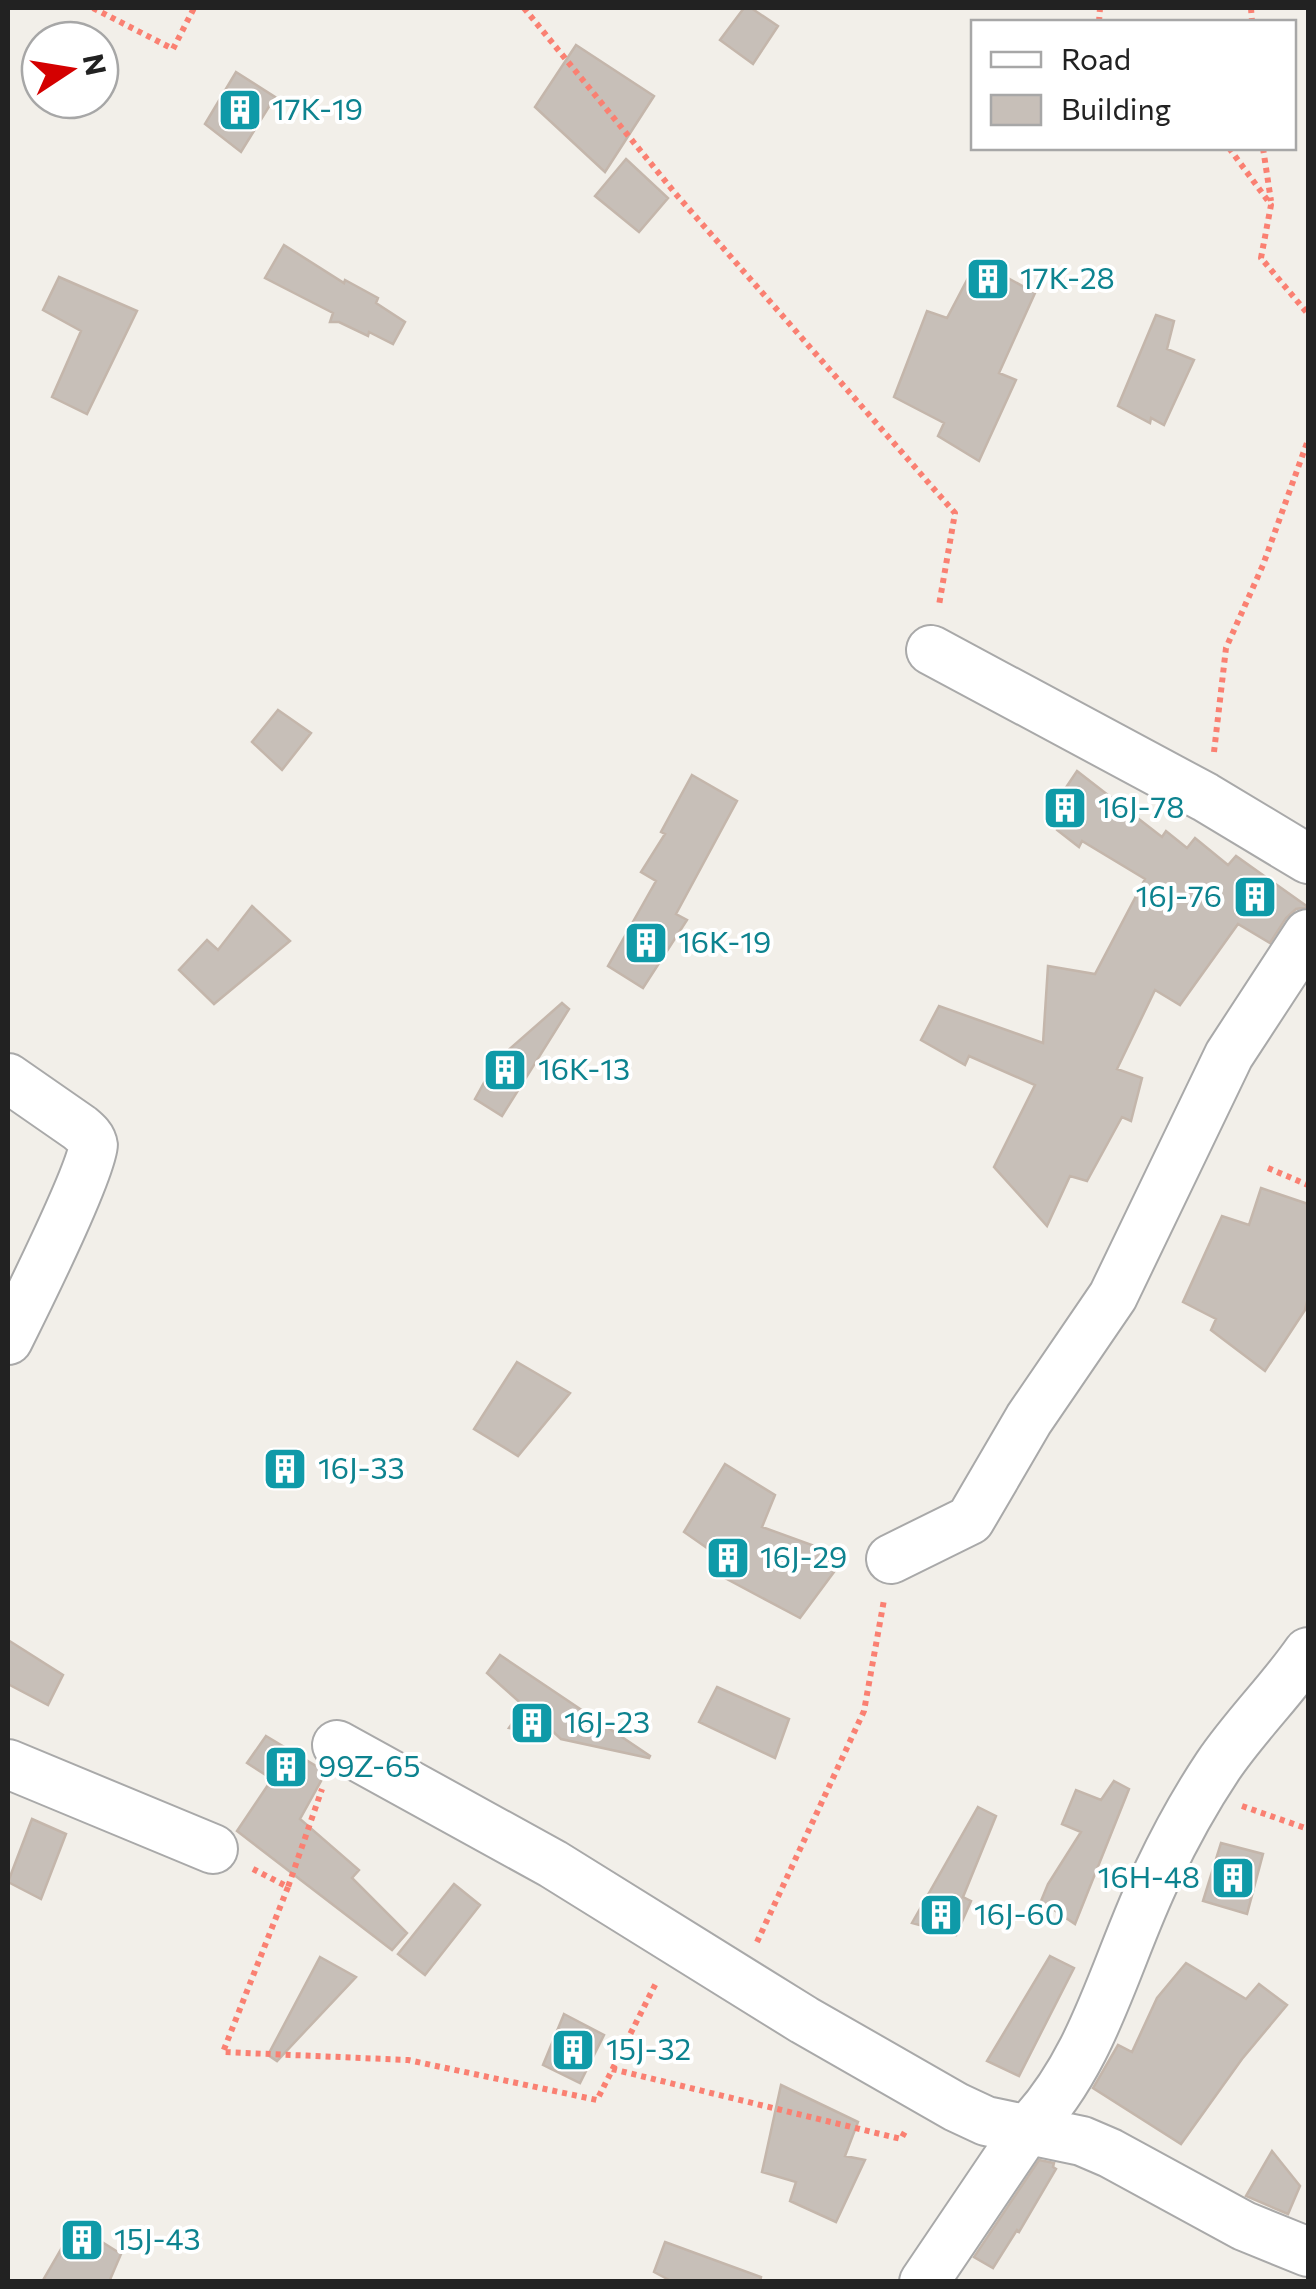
<svg xmlns="http://www.w3.org/2000/svg" width="1316" height="2289" font-family="Commissioner,sans-serif">
	<style>
		.building { fill: #c7bfb8; stroke: #c4b6ab; stroke-width: 2.5 }
		.lines { fill: none; stroke-linecap: round; stroke-linejoin: round }
		.minor-casing { stroke: #a9a9a9; stroke-width: 52 }
		.path { stroke: #fa8072; stroke-width: 6; stroke-dasharray: 5 5; stroke-linecap: butt }
		.minor { stroke: #fff; stroke-width: 48 }
		.labels { text-anchor: middle; stroke-width: 8; stroke-linejoin: round; paint-order: stroke }
		.culture-label { font-size: 30px; fill: #0d838f; stroke: #fff; text-anchor: start }
	</style>
	<rect width="100%" height="100%" fill="#f2efe9"/>
	<path class="building" d="M744,8h7l27,18 -25,38 -33,-24z
		M576,45l78,51 -49,76 -70,-65z
		M236,72l39,25 -34,55 -36,-28z
		M626,159l42,39 -29,34 -44,-36z
		M284,245l60,38 1,-3 33,18 -2,5 29,19 -12,22 -24,-12 -1,4 -29,-14h-9l3,-9 -68,-35z
		M977,261l58,32 -36,80 17,7 -37,81 -41,-25 6,-13 -50,-26 33,-86 20,7z
		M59,277l78,34 -50,103 -35,-17 29,-66 -38,-21z
		M1156,315l18,6 -7,28 27,11 -30,65 -13,-7 -1,5 -32,-17z
		M278,710l33,23 -29,37 -30,-28z
		M1077,771l85,66 4,-6 21,17 8,-10 33,27 8,-9 72,51 -12,2 -10,9 -16,25 -32,-19 -58,81 -25,-15 -38,79 25,9 -11,43 -9,-4 -35,64 -17,-5 -23,50 -53,-59 41,-82 -66,-29 -4,9 -44,-25 18,-34 104,37 5,-77 47,8 50,-95 -63,-38 -3,6 -22,-17 2,-32z
		M692,775l45,26 -61,113 11,6 -44,68 -35,-22 48,-85 -15,-9 24,-38 -4,-2z
		M252,906l38,35 -76,63 -35,-34 28,-30 11,10z
		M562,1003l7,6 -67,107 -27,-17 21,-38z
		M1261,1188l47,16v94l-3,12 -40,61 -54,-41 5,-11 -33,-17 39,-86 27,9z
		M517,1362l53,31 -52,63 -44,-27z
		M725,1464l50,31 -13,32 83,30 -45,61 -90,-48 7,-15 -33,-23z
		M8,1640l55,35 -15,30 -40,-21z
		M500,1655l150,101 -1,2 -88,-19 -12,-11 -5,7 -35,-7 15,-22 -37,-33z
		M717,1687l72,32 -14,39 -76,-36z
		M266,1736l60,36 -26,47 59,51 -7,8 55,55 -15,17 -155,-119 35,-52 -25,-16z
		M1114,1781l15,8 -54,135 -34,-23 7,-17 33,-52 -19,-8 14,-34 25,10z
		M978,1807l18,9 -33,81 8,4 -15,34 -44,-12z
		M32,1819l34,15 -25,65 -33,-17z
		M1221,1843l42,11 -16,60 -44,-13z
		M454,1884l26,21 -55,70 -27,-21z
		M1050,1956l24,12 -55,108 -32,-15z
		M320,1957l36,20 -79,84 -9,-6z
		M1186,1963l60,36 13,-15 28,21 -45,54 -61,85 -88,-56 25,-43 14,7 25,-54z
		M564,2014l40,21 -24,48 -37,-18z
		M781,2085l77,37 -13,34 20,4 -29,62 -46,-21 6,-19 -34,-10z
		M1272,2151l28,35 -12,28 -42,-18z
		M1039,2160l15,3 -1,4 3,2 -37,63 -2,-2 -24,38 -19,-11z
		M75,2225l46,29 -12,28h-67z
		M665,2242l96,35 -1,5h-87l-19,-10z"/>
	<g class="lines">
		<defs>
			<path id="minor" d="M931,650l274,147 103,62
				M8,1078l72,50c6,5 12,10 13,18 2,19 -72,168 -85,194
				M891,1559l79,-39 59,-101 84,-123 116,-241 79,-121
				M337,1745l216,119 251,156 152,87 30,14 96,20 28,12 134,73 64,26
				M8,1764l205,85
				M924,2282l102,-151c69,-70 90,-172 132,-258 17,-36 38,-74 60,-107 27,-40 63,-75 90,-114"/>
		</defs>
		<use href="#minor" class="minor-casing"/>
		<path class="path" d="M93,8l80,41 21,-41
			M524,8l151,185 280,320 -16,92
			M1251,8l1,14
			M1099,22l1,-14
			M1229,148l42,57 -10,53 47,56
			M1263,148l8,53
			M1214,752l12,-104 37,-83 45,-125
			M1268,1168l40,17
			M1242,1806l66,23
			M253,1869l35,18 34,-98
			M288,1887l-65,165 185,8 189,40 60,-119
			M757,1942l107,-231 20,-111
			M612,2069l289,70 6,-11"/>
		<use href="#minor" class="minor"/>
	</g>
	<defs>
		<symbol id="building-square" viewBox="-11 -11 22 22"><rect x="-9" y="-9" width="18" height="18" rx="4" fill="#0f9aa8" stroke="#fff"/><path d="M-4-6H4V6H1V3H-1V6H-4ZM-2.5-4.3h1.7v1.8h-1.7ZM.8-4.3h1.7v1.8H.8ZM-2.5-1h1.7V.8h-1.7ZM.8-1h1.7V.8H.8Z" fill="#fff"/></symbol>
	</defs>
	<g fill-rule="evenodd">
		<use href="#building-square" x="215" y="85" width="50" height="50"/>
		<use href="#building-square" x="963" y="254" width="50" height="50"/>
		<use href="#building-square" x="1040" y="783" width="50" height="50"/>
		<use href="#building-square" x="1230" y="872" width="50" height="50"/>
		<use href="#building-square" x="621" y="918" width="50" height="50"/>
		<use href="#building-square" x="480" y="1045" width="50" height="50"/>
		<use href="#building-square" x="260" y="1444" width="50" height="50"/>
		<use href="#building-square" x="703" y="1533" width="50" height="50"/>
		<use href="#building-square" x="507" y="1698" width="50" height="50"/>
		<use href="#building-square" x="261" y="1742" width="50" height="50"/>
		<use href="#building-square" x="1208" y="1853" width="50" height="50"/>
		<use href="#building-square" x="916" y="1890" width="50" height="50"/>
		<use href="#building-square" x="548" y="2025" width="50" height="50"/>
		<use href="#building-square" x="57" y="2215" width="50" height="50"/>
	</g>
	<g class="labels">
		<g class="culture-label">
			<text x="272" y="120">17K-19</text>
			<text x="1020" y="289">17K-28</text>
			<text x="1098" y="818">16J-78</text>
			<text x="1222" y="907" text-anchor="end">16J-76</text>
			<text x="678" y="953">16K-19</text>
			<text x="538" y="1080">16K-13</text>
			<text x="318" y="1479">16J-33</text>
			<text x="760" y="1568">16J-29</text>
			<text x="564" y="1733">16J-23</text>
			<text x="318" y="1777">99Z-65</text>
			<text x="1200" y="1888" text-anchor="end">16H-48</text>
			<text x="974" y="1925">16J-60</text>
			<text x="606" y="2060">15J-32</text>
			<text x="114" y="2250">15J-43</text>
		</g>
	</g>
	<rect width="1316" height="2289" fill="none" stroke="#222222" stroke-width="20"/>
	<rect x="971" y="20" width="325" height="130" fill="#ffffff" stroke="#a7a7a7" stroke-width="2.5"/>
	<rect x="991" y="52" width="50" height="15" fill="#ffffff" stroke="#a7a7a7" stroke-width="2.5"/>
	<text x="1061" y="70" font-size="30" fill="#222222">Road</text>
	<rect x="991" y="95" width="50" height="30" fill="#c7bfb8" stroke="#a7a7a7" stroke-width="2.5"/>
	<text x="1061" y="120" font-size="30" fill="#222222">Building</text>
	<g transform="translate(70 70) rotate(78)"><circle r="48" fill="#ffffff" stroke="#a7a7a7" stroke-width="2.5"/>
	<path d="M0-8L18 38L0 25L-18 38Z" fill="#d40000"/>
	<text y="-15" font-size="28" font-weight="bold" text-anchor="middle" fill="#222222">N</text>
	</g>
</svg>
